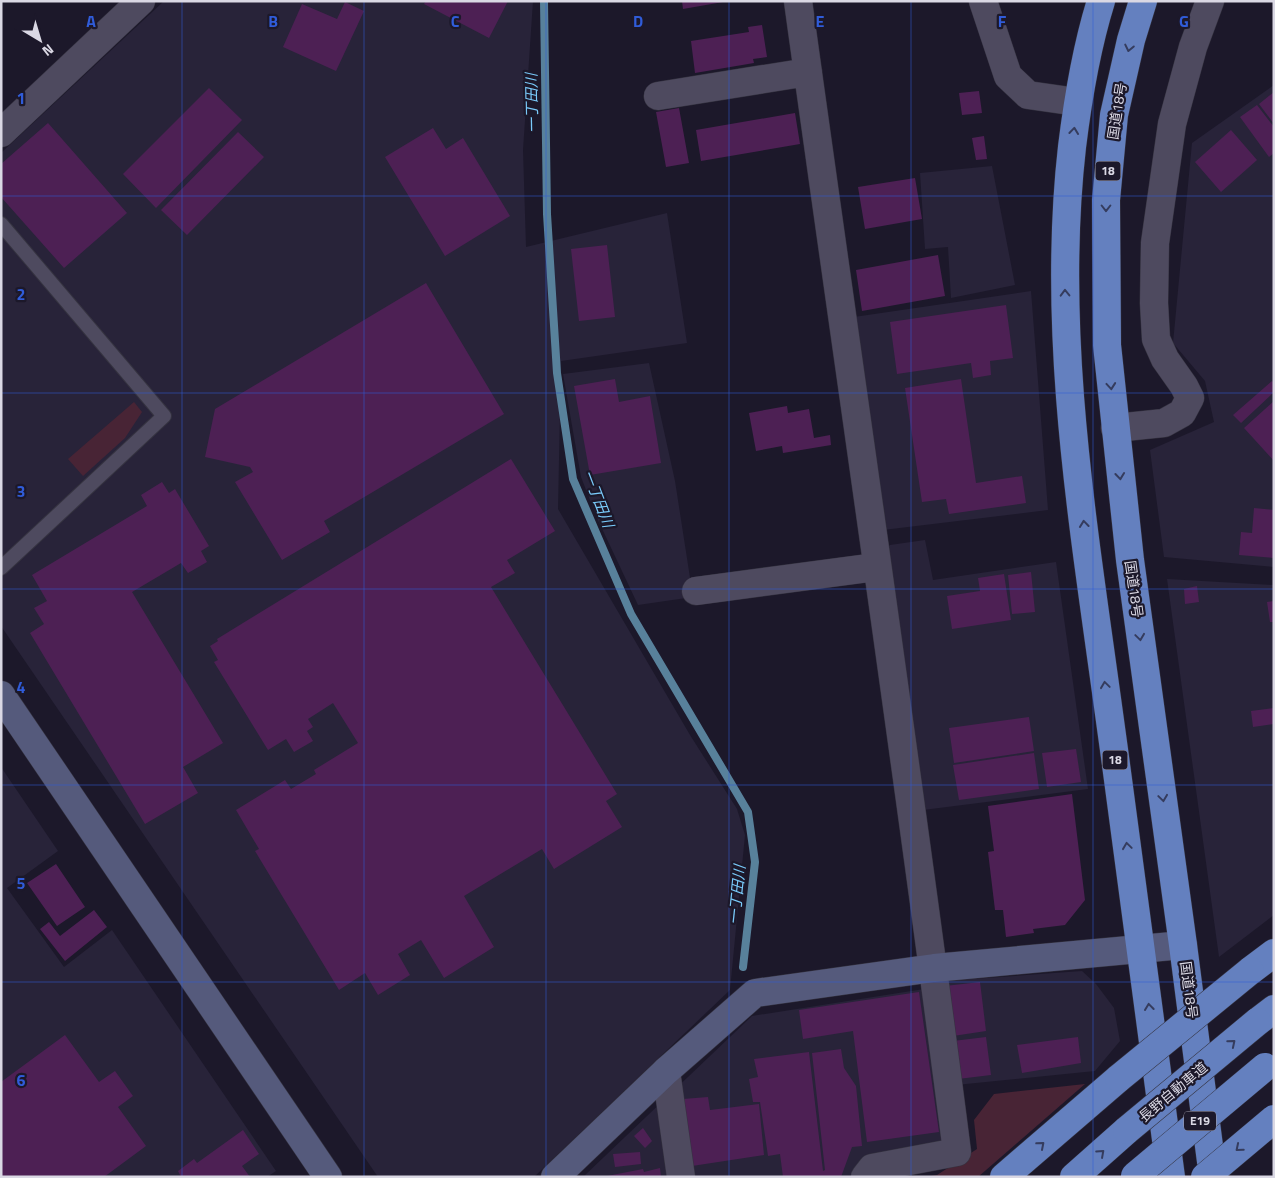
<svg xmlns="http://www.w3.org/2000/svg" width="1275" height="1178" font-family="'Titillium Web','Noto Sans JP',sans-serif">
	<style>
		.built { fill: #282339 }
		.green { fill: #482435 }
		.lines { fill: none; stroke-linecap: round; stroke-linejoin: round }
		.stream { stroke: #58819b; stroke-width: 8 }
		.building { fill: #4d2054 }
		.lane-casing { stroke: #353340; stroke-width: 16 }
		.street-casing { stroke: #353340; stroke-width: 29 }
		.secondary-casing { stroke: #353340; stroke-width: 29 }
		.highway-casing { stroke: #353340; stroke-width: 29 }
		.lane { stroke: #4e4a5f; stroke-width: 14 }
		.street { stroke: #4e4a5f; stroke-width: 28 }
		.secondary { stroke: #555a7c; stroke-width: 28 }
		.highway { stroke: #6480bf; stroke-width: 28 }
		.highway-bridge-casing { stroke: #353340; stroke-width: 29; stroke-linecap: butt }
		.highway-bridge { stroke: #6480bf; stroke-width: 28 }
		.oneway { stroke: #353c5e }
		.grid { fill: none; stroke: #305cd9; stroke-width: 1; stroke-opacity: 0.55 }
		.labels { text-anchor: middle; stroke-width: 4.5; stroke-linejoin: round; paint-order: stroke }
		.shield { fill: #1c182a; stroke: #a19eac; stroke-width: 1 }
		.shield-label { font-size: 12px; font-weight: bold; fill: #dad8e4 }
		.street-label { font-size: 14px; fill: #dad8e4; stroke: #1c182a }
		.water-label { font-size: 15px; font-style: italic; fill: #7acafa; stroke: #1c182a }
		.grid-label { font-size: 16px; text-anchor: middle; font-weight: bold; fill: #305cd9; stroke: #1c182a; stroke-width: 4.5; stroke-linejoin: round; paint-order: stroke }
	</style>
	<rect width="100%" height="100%" fill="#1c182a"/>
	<path class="built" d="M164,1h369l-10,149 3,97 141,-34 20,130 -126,18 -3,148 132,226 47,74 8,26 -15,155 -196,187h-156l-377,-551v-473z
		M1274,85v482l-110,-10 -14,-107 64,-28 -9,-41 -32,-38 19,-200z
		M992,166l23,119 -64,13 -3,-51 -23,2 -5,-76z
		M1031,291l17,219 -165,20 -29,-213z
		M649,363l26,118 18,116 -55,8 -41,-87 -16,-41 -18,-103z
		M925,540l8,40 123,-18 32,227 -165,21 -38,-259 5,-6z
		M1167,579l107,6v330l-55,42z
		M1,767l57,84 -51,37 57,79 48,-37 164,241 -9,6h-266z
		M1082,971l14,13 18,24 6,33 -25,30 -139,14 -12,-104z
		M924,989l21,152 -92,36h-270l169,-161z"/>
	<path class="green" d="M134,402l8,10 -17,26 -42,38 -15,-17z
		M1085,1084l-107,93h-53l12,-2 40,-26 -3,-29 20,-26z"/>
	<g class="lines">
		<path class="stream" d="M544,1l3,213 10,159 16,106 58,135 117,198 7,50 -12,105"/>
	</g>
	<path class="building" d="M426,1h82l-19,37 -65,-34z
		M682,1h41v1l-40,7z
		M345,2l19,9 -28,60 -53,-24 19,-43 35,15z
		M762,25l5,32 -14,2 1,4 -59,10 -4,-32 58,-9 -1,-5z
		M209,88l33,32 -86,88 -33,-34z
		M979,91l3,22 -20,2 -3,-22z
		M1274,92v32l-15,-20z
		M1257,105l17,22v26l-5,4 -29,-40z
		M679,108l10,55 -23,4 -10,-55z
		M795,113l5,31 -99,17 -5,-31z
		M48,123l79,90 -63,55 -63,-71v-33z
		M433,128l13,21 17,-11 47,78 -65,40 -60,-99z
		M1231,130l26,30 -36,32 -26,-30z
		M238,132l26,25 -77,78 -26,-25z
		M984,136l3,23 -11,1 -4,-22z
		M915,178l7,41 -57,10 -7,-42z
		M607,245l8,72 -36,4 -8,-72z
		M938,255l7,41 -83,15 -6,-41z
		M426,283l78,131 -180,107 6,11 -48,28 -47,-78 18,-10 -3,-5 -45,-10 10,-48z
		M1006,305l7,53 -23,3 1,14 -18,3 -2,-15 -74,11 -7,-52z
		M615,379l4,23 31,-6 11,67 -71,12 -16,-89z
		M961,379l15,104 46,-7 4,27 -77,11 -3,-15 -24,3 -17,-114z
		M1272,381l2,2v9l-33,31 -8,-8z
		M1274,401v60l-30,-33z
		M787,406l1,7 21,-4 5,29 16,-3 1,10 -48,8 -1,-7 -26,5 -7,-38z
		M511,459l44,72 -48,29 8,13 -24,14 126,207 -11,7 16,26 -68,42 -12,-20 -78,47 30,51 -50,31 -23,-38 -23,14 12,21 -32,20 -13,-22 -26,17 -84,-139 4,-2 -23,-39 49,-30 6,9 25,-15 -2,-4 44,-27 -25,-40 -25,16 5,8 -6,4 6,10 -19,11 -8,-13 -18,11 -54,-88 4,-2 -8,-14 8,-5 -1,-2z
		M162,482l7,11 6,-4 34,57 -8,5 6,11 -19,11 -7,-10 -49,29 91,151 -40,24 15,26 -53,31 -115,-191 14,-9 -10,-16 13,-7 -15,-26 115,-69 -6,-11z
		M1254,508l20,2v48l-35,-3 2,-23 11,1z
		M1031,572l4,40 -23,2 -4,-39z
		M1004,574l7,46 -59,9 -5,-33 33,-5 -2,-13z
		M1197,586l2,16 -14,2 -1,-15z
		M1274,601v21h-4l-3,-20z
		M1274,708v16l-21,3 -2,-16z
		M1029,717l5,34 -80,12 -5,-35z
		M1076,749l5,33 -34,5 -5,-34z
		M1034,753l5,36 -80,11 -6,-35z
		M1072,794l13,106 -20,25 -32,4 1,4 -28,4 -3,-27h-8l-7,-58 6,-1 -6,-45z
		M56,864l29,43 -28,19 -30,-43z
		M94,910l13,17 -42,34 -25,-32 9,-7 11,14z
		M980,982l6,49 -33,5 -8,-50z
		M919,992l20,140 -72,10 -14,-111 -50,8 -4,-29z
		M65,1035l34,47 16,-11 18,25 -15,11 28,39 -42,31h-103v-95z
		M986,1037l5,38 -33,4 -5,-38z
		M1078,1037l3,26 -59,10 -5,-28z
		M841,1049l3,19 12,18 6,60 -10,1 -11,30h-58l-3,-23 -12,2 -8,-54h-7l-4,-23 9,-2 -4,-18 55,-7 14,119 2,-1 -13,-117z
		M708,1097l2,13 49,-6 5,51 -72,11 -9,-67z
		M643,1128l9,13 -7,7 -11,-12z
		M243,1130l16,24 -17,12 8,11h-69l-3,-6 16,-12 3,4z
		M640,1152l1,12 -26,3 -2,-13z
		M660,1168l1,9h-59l41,-8 1,3z"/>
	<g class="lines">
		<defs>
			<path id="lane" d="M1,224l163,192 -163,152"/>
			<path id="street" d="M798,1c53,384 110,767 159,1151l-85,16 -7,9
				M983,1l25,75 20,19 49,7
				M658,96l150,-24
				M1,133l140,-132
				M1115,428l49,-5 18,-10 8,-15 -6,-12 -19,-27 -9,-20 -2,-36 1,-60 17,-119 21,-77 17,-46
				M696,591l180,-24
				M666,1071l15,106"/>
			<path id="secondary" d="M1,695l327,482
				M555,1177l111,-106 89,-78 179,-25 249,-23"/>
			<path id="highway" d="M1101,1c-15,48 -23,97 -29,146 -21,184 10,370 35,552 22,159 43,318 64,478
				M1143,1l-12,39 -17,75 -8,85 1,145 23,215 53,385 30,232
				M1250,971l24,-18
				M1257,1022l17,-13
				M1004,1177l115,-99
				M1074,1177l53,-47"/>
		</defs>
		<use href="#lane" class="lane-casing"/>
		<use href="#street" class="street-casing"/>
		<use href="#secondary" class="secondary-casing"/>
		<use href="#highway" class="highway-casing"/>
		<use href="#lane" class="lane"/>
		<use href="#street" class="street"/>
		<use href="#secondary" class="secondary"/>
		<use href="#highway" class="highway"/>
		<defs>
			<path id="highway-bridge" d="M1119,1078l131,-107
				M1127,1130l130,-108
				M1135,1176l130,-109
				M1205,1177l69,-58"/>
		</defs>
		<use href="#highway-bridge" class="highway-bridge-casing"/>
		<use href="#highway-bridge" class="highway-bridge"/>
	</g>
	<defs><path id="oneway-chevron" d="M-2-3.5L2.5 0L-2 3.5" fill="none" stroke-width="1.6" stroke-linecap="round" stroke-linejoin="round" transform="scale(1.25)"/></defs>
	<g class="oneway">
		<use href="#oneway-chevron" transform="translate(1129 48) rotate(102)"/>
		<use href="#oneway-chevron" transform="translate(1074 131) rotate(-84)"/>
		<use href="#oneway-chevron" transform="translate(1106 208) rotate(90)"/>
		<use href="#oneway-chevron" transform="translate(1065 293) rotate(-91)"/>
		<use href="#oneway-chevron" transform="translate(1111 386) rotate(85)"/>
		<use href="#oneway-chevron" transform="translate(1120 476) rotate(84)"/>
		<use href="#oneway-chevron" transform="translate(1084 524) rotate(-96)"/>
		<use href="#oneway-chevron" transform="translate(1140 637) rotate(82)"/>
		<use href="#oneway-chevron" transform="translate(1105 685) rotate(-98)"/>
		<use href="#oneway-chevron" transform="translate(1163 798) rotate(82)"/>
		<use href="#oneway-chevron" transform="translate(1127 846) rotate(-98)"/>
		<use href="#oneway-chevron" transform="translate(1149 1007) rotate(-97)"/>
		<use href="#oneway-chevron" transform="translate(1232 1043) rotate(-40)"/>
		<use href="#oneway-chevron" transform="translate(1041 1145) rotate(-41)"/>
		<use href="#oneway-chevron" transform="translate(1239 1148) rotate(140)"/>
		<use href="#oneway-chevron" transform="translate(1101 1153) rotate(-42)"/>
	</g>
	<path class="grid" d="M182,1v1176M364,1v1176M546,1v1176M729,1v1176M911,1v1176M1093,1v1176M1,196h1273M1,393h1273M1,589h1273M1,785h1273M1,982h1273"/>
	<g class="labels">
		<g class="shield">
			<rect x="1095.5" y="161.5" width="25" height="19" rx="4"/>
			<rect x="1102.5" y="750.5" width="25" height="19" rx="4"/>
			<rect x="1184" y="1111.5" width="32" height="19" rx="4"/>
		</g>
		<g class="shield-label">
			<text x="1108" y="175">18</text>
			<text x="1115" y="764">18</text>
			<text x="1200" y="1125">E19</text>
		</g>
		<g class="street-label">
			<text transform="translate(1117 111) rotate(-81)" y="5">国道18号</text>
			<text transform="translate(1134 589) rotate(82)" y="5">国道18号</text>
			<text transform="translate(1189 990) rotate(83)" y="5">国道18号</text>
			<text transform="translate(1173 1092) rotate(-40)" y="5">長野自動車道</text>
		</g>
		<g class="water-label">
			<text transform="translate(532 103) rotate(-91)" y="5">一丁田川</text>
			<text transform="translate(598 499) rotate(69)" y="5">一丁田川</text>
			<text transform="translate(737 895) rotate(-84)" y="5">一丁田川</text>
		</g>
	</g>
	<g class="grid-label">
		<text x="91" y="27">A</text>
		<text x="273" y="27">B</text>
		<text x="455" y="27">C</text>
		<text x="638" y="27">D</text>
		<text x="820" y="27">E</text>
		<text x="1002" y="27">F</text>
		<text x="1184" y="27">G</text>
		<text x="21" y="104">1</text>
		<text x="21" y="300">2</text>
		<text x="21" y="497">3</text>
		<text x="21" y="693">4</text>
		<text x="21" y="889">5</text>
		<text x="21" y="1086">6</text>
	</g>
	<rect width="1275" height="1178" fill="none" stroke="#dad8e4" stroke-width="5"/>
	<g transform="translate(40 40) rotate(142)" stroke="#1c182a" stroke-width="4" paint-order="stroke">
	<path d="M0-4L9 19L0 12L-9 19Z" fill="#dad8e4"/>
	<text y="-8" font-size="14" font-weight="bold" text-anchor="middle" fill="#dad8e4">N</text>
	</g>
</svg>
